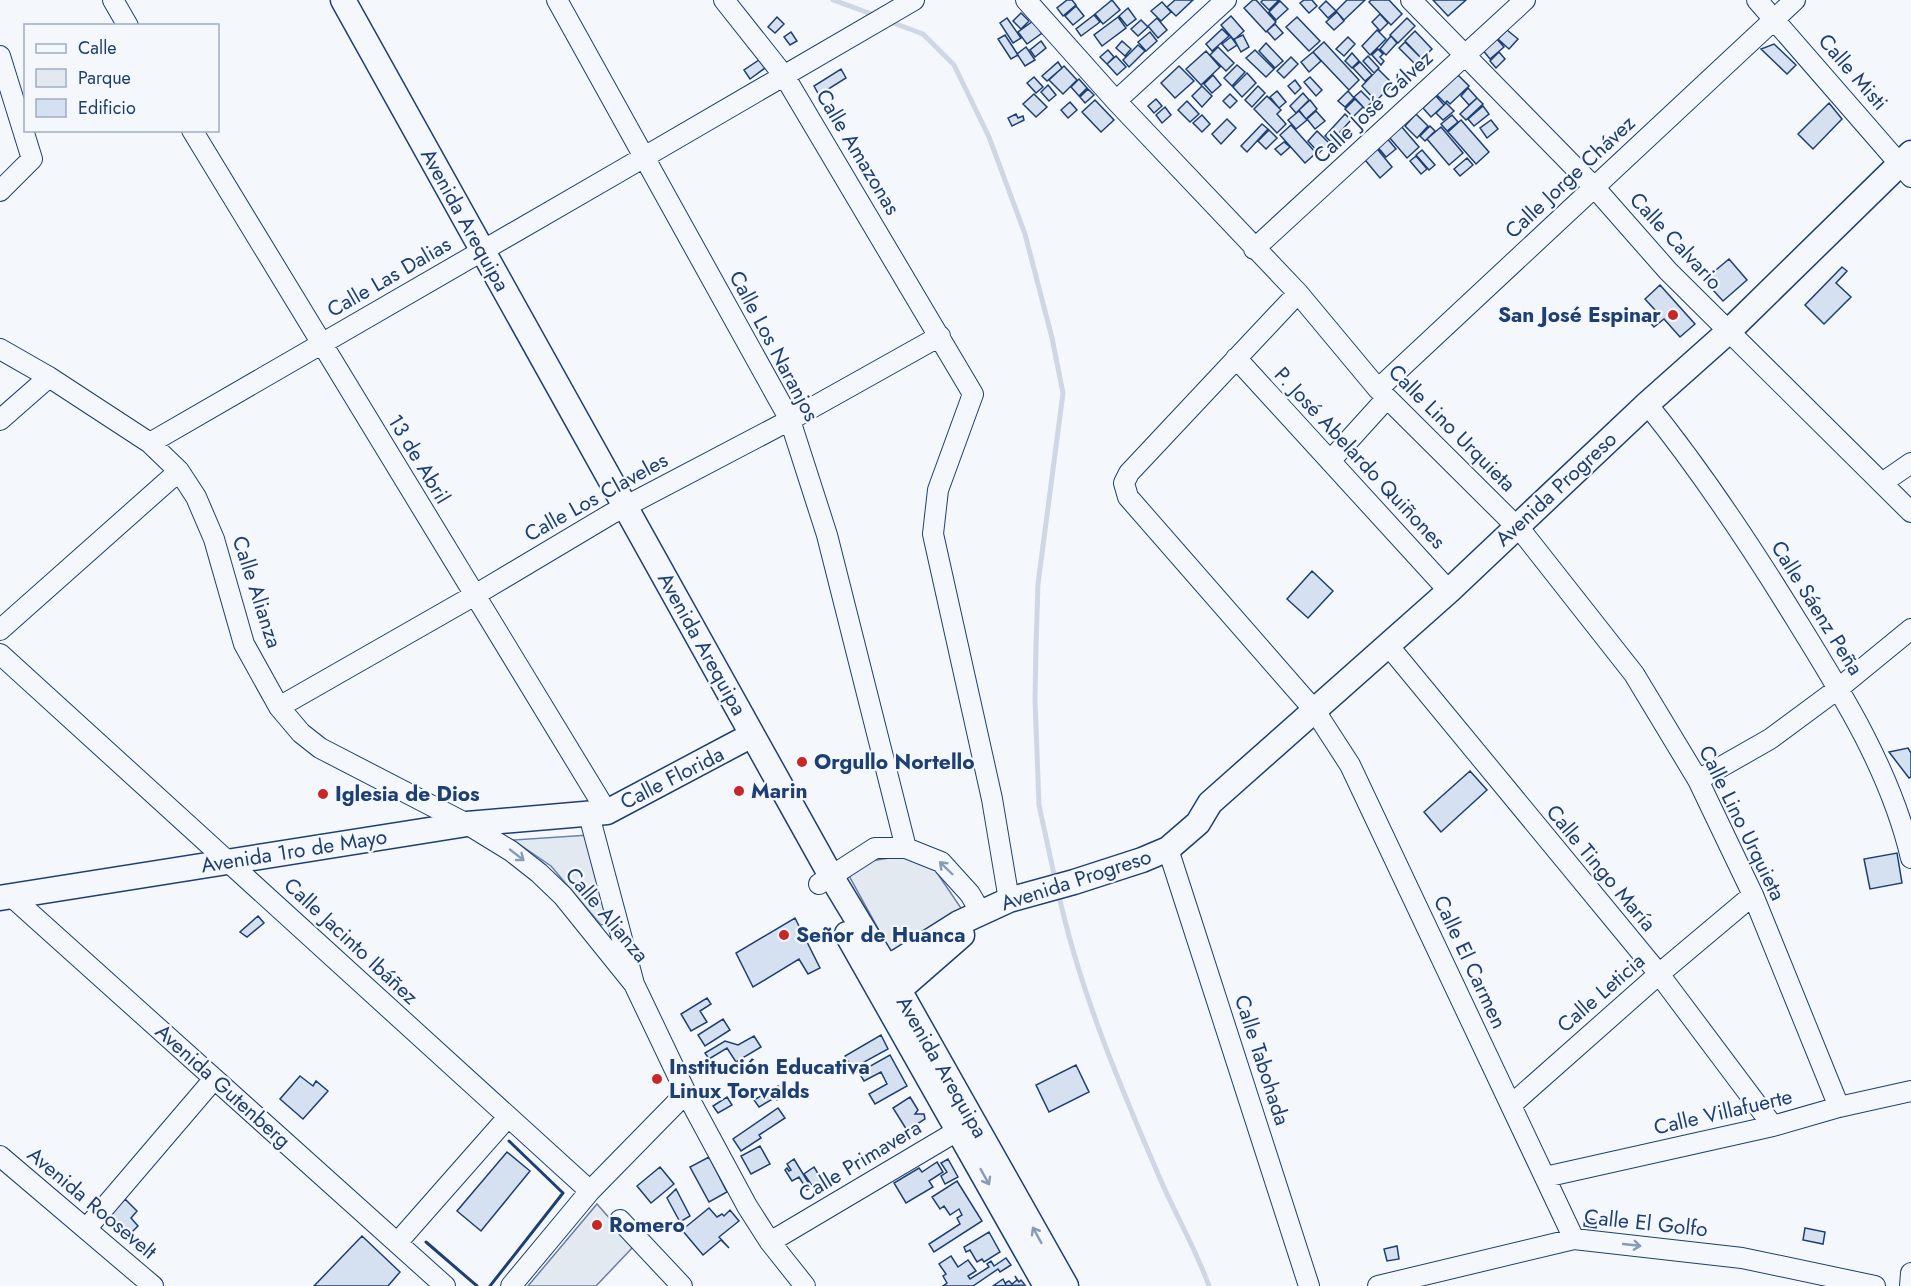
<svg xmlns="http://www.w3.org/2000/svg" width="1911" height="1286" font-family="Jost,sans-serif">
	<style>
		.green { fill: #e3e9f0; stroke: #687fa3; stroke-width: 1.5 }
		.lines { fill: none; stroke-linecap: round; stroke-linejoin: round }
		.stream { stroke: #cfd7e4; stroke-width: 5 }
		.building { fill: #d5e0f0; stroke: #1d3f73; stroke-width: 1.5 }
		.minor-casing { stroke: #1d3f73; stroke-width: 22 }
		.major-casing { stroke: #1d3f73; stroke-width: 27 }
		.minor { stroke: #f4f7fb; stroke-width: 20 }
		.major { stroke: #f4f7fb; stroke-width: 24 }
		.wall { stroke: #1d3f73; stroke-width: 3 }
		.oneway { stroke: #889bb7 }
		.poi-dot { fill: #c62828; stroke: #f4f7fb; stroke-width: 2 }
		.labels { text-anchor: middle; stroke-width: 4.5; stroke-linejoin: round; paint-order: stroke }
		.street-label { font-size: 21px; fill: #1d3f73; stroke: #f4f7fb }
		.poi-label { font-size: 21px; font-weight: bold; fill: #1d3f73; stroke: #f4f7fb; text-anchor: start }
	</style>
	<rect width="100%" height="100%" fill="#f4f7fb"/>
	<path class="green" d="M589,835l19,88 -7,2 -50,-59 -38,-26z
		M903,856l26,5 34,50 -71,43 -45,-82 23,-11z
		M597,1204l37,42 -38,40h-68z"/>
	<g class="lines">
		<path class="stream" d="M833,0l44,16
			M888,21l35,13 31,31 35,72 36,97 27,104 11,55 -25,191 -2,62 -1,54 4,105 16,74
			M1058,891c21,98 61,192 100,283 16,38 37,73 51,112"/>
	</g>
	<path class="building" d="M1067,0h5l4,5 -13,11 -6,-8z
		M1112,0l8,10 -17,14 -8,-10z
		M1175,0h18l-17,16 -9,-9z
		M1253,0h3l20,22 -10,10 -22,-24z
		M1263,0h16l-10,10 -8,-8z
		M1304,0h8l5,6 -8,7 -9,-10z
		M1347,0h18l-21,20 -8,-9z
		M1371,0h18l13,14 -11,11 -22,-23z
		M1433,0h33l-18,16z
		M1280,1l8,8 -12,11 -7,-8z
		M1326,1l10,10 -8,7 -9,-10z
		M1162,2l9,10 -10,9 -10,-10z
		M1076,6l8,10 -11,9 -8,-9z
		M1128,8l8,11 -9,7 -8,-10z
		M1337,12l7,9 -10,9 -8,-8z
		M1021,13l8,8 -8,8 -8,-8z
		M1380,14l8,9 -8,8 -8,-9z
		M1094,15l6,7 -19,14 -5,-7z
		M1231,16l13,15 -10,9 -13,-15z
		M777,17l7,7 -9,9 -7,-6z
		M1118,17l8,11 -24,18 -8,-11z
		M1297,17l23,24 -11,10 -23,-24z
		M1007,18l14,20 -8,5 -13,-20z
		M1157,18l10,12 -9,8 -10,-12z
		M1407,18l8,8 -17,17 -8,-8z
		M1141,20l7,7 -10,9 -7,-7z
		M1033,21l9,12 -15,11 -9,-12z
		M1275,24l8,9 -8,7 -8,-9z
		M1222,29l7,7 -17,15 -6,-7z
		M1377,30l9,9 -16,16 -8,-9z
		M1507,30l11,9 -9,10 -11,-10z
		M1415,31l17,18 -10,10 -17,-18z
		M791,32l6,9 -7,4 -6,-8z
		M1150,32l7,9 -11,10 -8,-9z
		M1005,35l13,20 -7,4 -13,-20z
		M1243,35l6,12 -8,5 -7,-13z
		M1391,36l6,7 -11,12 -6,-6z
		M1231,37l6,8 -9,6 -6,-7z
		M1348,37l7,7 -11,12 -8,-7z
		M1496,38l8,9 -14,12 -8,-10z
		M1041,41l5,7 -11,9 -5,-7z
		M1122,41l9,8 -6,7 -9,-8z
		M1324,42l35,38 -10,10 -36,-38z
		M1405,42l16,16 -6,6 -16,-16z
		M1266,43l17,18 -8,7 -16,-17z
		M1774,44l22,21 -9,9 -26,-25z
		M1138,45l7,6 -16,16 -6,-7z
		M1026,47l9,13 -10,6 -8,-12z
		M1218,47l16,16 -8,8 -16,-16z
		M1378,49l5,5 -3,3 4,4 -3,4 -9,-10z
		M1108,50l6,7 -7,7 -7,-7z
		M1255,50l19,19 -8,8 -20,-19z
		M1206,51l14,16 -19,18 -15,-16z
		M1313,52l8,9 -12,11 -8,-10z
		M1499,52l6,7 -9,9 -6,-7z
		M1352,53l7,8 -7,7 -7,-7z
		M1116,56l10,11 -9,8 -10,-11z
		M1368,56l11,12 -5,5 -11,-12z
		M1291,57l7,7 -14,14 -7,-7z
		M759,60l6,8 -15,11 -6,-9z
		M1058,62l4,6 -15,13 -5,-5z
		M1360,62l12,13 -7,6 -12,-13z
		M1237,65l8,7 -13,14 -8,-8z
		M1064,66l13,14 -14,14 -14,-14z
		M1179,66l15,15 -19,17 -14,-15z
		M841,69l5,9 -27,17 -5,-9z
		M1378,69l15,15 -17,17 -14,-15z
		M1247,73l9,10 -14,14 -9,-10z
		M1213,75l8,10 -9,8 -8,-9z
		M1458,75l11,11 -19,18 -3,-3 -2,2 -8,-8z
		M1034,77l9,10 -7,6 -9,-10z
		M1310,77l12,13 -6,6 -12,-14z
		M1079,79l8,9 -8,8 -8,-9z
		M1295,80l6,8 -6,6 -7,-8z
		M1048,85l8,10 -7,6 -8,-9z
		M1202,86l10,10 -10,11 -10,-11z
		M1258,86l7,7 -13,14 -7,-7z
		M1468,88l9,10 -8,7 -8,-9z
		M1088,89l6,6 -9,8 -5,-6z
		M1277,91l9,11 -7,6 -9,-11z
		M1348,91l6,7 -9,9 -7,-6z
		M1361,91l11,11 -7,7 -11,-12z
		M1303,93l6,7 -13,13 -6,-7z
		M1034,94l13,13 -11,10 -13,-13z
		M1230,94l7,7 -7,7 -7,-7z
		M1267,96l14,14 -4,4 9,10 -9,9 -23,-24z
		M1436,96l8,9 -13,12 -8,-9z
		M1477,98l6,6 -17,16 -6,-6z
		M1156,99l6,7 -8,7 -6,-7z
		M1355,99l8,8 -10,10 -8,-8z
		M1095,100l19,20 -13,12 -19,-20z
		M1310,100l7,9 -11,10 -7,-9z
		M1187,101l12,13 -9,8 -12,-12z
		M1070,102l7,8 -9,8 -7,-8z
		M1446,103l8,8 -11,9 -7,-7z
		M1829,103l13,16 -29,30 -15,-15z
		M1483,106l6,8 -15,12 -6,-7z
		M1165,107l6,8 -9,8 -6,-8z
		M1299,111l8,9 -11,9 -8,-9z
		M1316,111l9,10 -10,8 -8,-10z
		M1016,114l2,4 5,-2 1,4 -12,6 -4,-8z
		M1345,114l6,6 -20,22 -6,-6z
		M1416,114l12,12 -11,12 -12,-12z
		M1202,115l8,9 -8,8 -9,-9z
		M1452,115l6,7 -11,9 -6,-7z
		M1227,119l9,9 -15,16 -9,-10z
		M1461,120l28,32 -13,12 -28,-32z
		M1491,120l7,9 -11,9 -7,-10z
		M1262,124l6,5 -21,23 -6,-6z
		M1291,125l25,28 -11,10 -25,-28z
		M1401,126l18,21 -12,11 -18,-21z
		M1430,126l5,5 -10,10 -5,-5z
		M1441,127l22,26 -14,12 -22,-26z
		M1269,130l8,8 -11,11 -8,-8z
		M1317,131l12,12 -10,10 -11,-12z
		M1386,137l10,12 -10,8 -10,-12z
		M1284,142l6,5 -9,8 -6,-6z
		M1374,145l18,22 -12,11 -19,-23z
		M1422,150l13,15 -6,5 -13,-15z
		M1416,156l11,13 -6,5 -11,-13z
		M1467,158l6,7 -13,11 -6,-7z
		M1729,259l18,21 -24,21 -19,-21z
		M1842,267l5,4 -11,12 15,14 -27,27 -19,-19z
		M1660,285l35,39 -15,13 -16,-18 -10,8 -8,-9 9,-8 -10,-11z
		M1312,571l21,20 -25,27 -21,-19z
		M1908,748l3,5v24l-2,1 -20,-26z
		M1470,771l17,19 -46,42 -17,-20z
		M1897,853l5,30 -32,6 -6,-30z
		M258,916l6,7 -17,14 -7,-5z
		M795,918l25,50 -12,6 -9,-15 -46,28 -17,-34z
		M707,998l4,6 -11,7 7,11 -16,9 -10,-17z
		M723,1019l7,11 -25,16 -7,-11z
		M881,1035l7,14 -24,13 3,6 23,-13 17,31 -32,18 -6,-10 18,-10 -6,-12 -17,9 -6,-10 -3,2 -10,-17z
		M754,1036l7,11 -25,15 -9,-14 -18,11 -4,-6 20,-12 13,4z
		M1076,1065l13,27 -40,20 -13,-27z
		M300,1076l13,10 3,-5 12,10 -25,28 -23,-20z
		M778,1086l6,10 -7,4 -1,-3 -17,10 -5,-7z
		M727,1097l5,8 -14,8 -5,-7z
		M910,1097l8,13 -3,4h9l1,5 -17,11 2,5 -17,-27z
		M778,1108l7,10 -26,17 2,3 -20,13 -8,-12z
		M760,1146l10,18 -19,10 -10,-18z
		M507,1152l23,19 -49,60 -24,-20z
		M709,1157l18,35 -18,10 -19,-35z
		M794,1159l17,28 -4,3 -8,-13 -7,4 -7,-11 2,-2 2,3 2,-1 -4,-6z
		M948,1159l10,18 -13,7 -4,-8 6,-4 -6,-9z
		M937,1162l6,10 -14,9 4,6 -27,16 -12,-20 25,-15 3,4z
		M660,1167l14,17 -23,19 -14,-17z
		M814,1167l8,13 -9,7 -9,-13z
		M957,1181l25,40 -48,31 -5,-8 31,-20 -3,-6 5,-3 -3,-6 -9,6 -6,-9 -4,3 -8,-12z
		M676,1189l14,27 -10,6 -13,-24z
		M125,1199l12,12 -6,7 7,8 -8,8 -20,-20z
		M709,1208l8,9 5,-3 2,2 6,-6 9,11 -20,16 10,11 -8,-8 -18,15 -21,-25z
		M1585,1218l12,2 -1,8 -12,-2z
		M1805,1228l20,4 -2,12 -20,-4z
		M989,1232l11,20 -16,10 -2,-3 -5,3 -7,-12 -4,2 -2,-5z
		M362,1236l38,36 -12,14h-74z
		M1397,1246l2,13 -12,2 -3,-12z
		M951,1256l7,11 10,-7 8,11 -8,5 2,3 19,-12 -2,-3 4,-3 3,5 12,-8 5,7 -11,7 -2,-3 -25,17h-30l4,-3 -4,-7 3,-2 -7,-10z
		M1015,1276l4,6 2,-2 4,5 -32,1 10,-7 3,6 -1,-2 4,-2 3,3 5,-4z"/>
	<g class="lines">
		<defs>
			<path id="minor" d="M113,0l15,26
				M557,0l233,420 37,115 79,313
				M724,0l61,77 188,317 -35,96 -5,44 59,265 17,101
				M1026,0l90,101 182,192 80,96 145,144 111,141 64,106 55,115 86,212
				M1411,0l184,188 73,83 243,241
				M1757,0l154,177
				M0,56l32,103 -32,32
				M1116,101l110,-101
				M192,130l415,682
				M1254,249l271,-249
				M1298,293l-169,180 -5,10 4,14 187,214 35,54 224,474
				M0,349l49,28 101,66 29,28 17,26 18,42 30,105 35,63 22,26 19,15 147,76 44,27 28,22 24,23 71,88
				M1236,358l213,233
				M1378,389l417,-389
				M1647,404c55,68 104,142 150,217 46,74 94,151 114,237
				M0,420l49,-43
				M150,443c255,-148 510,-294 764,-443
				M1330,461l57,-63
				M1882,483l29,-20
				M0,630l179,-159
				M1387,644l272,330 114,152
				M0,654l590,537
				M279,707l196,-112 136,-81 179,-94 150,-84
				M1698,780l72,-41 69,-51 72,-59
				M589,815l45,169 52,109 61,113 23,36 35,44
				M1168,849l141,437
				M819,884l56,-36h31l35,14 29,32 11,19
				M11,896l434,390
				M1511,1105l148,-131 94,-79
				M0,1156l153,130
				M1545,1177l228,-51 66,-19 72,-16
				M620,1220l62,66
				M86,1229l128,-150
				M770,1242l199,-118
				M397,1243l111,-126
				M511,1286l79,-95 96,-98
				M1378,1286l196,-47 168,19 133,28
				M1910,1286l1,-13"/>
			<path id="major" d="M343,0l488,876 55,91 180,319
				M0,898l467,-74 140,-12 145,-77
				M847,934l199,352
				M873,973l26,-12 60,-38 50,-23 65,-18 68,-22 26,-11 30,-26 12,-20 239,-212 198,-187 82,-73 182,-178
				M887,997l12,-7 63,-55"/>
		</defs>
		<use href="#minor" class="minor-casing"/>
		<use href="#major" class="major-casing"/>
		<use href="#minor" class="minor"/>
		<use href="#major" class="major"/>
		<path class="wall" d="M426,1242l51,44
			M490,1286l73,-93 -54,-52"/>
	</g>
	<defs><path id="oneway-shaft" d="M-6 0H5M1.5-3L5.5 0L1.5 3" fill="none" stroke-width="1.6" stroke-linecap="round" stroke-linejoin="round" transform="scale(1.5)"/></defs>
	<g class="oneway">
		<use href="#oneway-shaft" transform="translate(517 855) rotate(38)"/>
		<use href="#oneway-shaft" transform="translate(946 868) rotate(-136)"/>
		<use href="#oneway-shaft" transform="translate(985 1177) rotate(61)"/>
		<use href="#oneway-shaft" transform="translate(1037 1235) rotate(-119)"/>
		<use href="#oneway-shaft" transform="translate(1632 1245) rotate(6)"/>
	</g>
	<g class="poi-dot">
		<circle cx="1673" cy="315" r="6"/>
		<circle cx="802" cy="762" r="6"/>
		<circle cx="739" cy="791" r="6"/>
		<circle cx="323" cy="794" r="6"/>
		<circle cx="784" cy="935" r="6"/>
		<circle cx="657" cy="1079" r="6"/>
		<circle cx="597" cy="1225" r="6"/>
	</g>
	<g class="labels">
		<g class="street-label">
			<text transform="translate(1853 72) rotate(49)" y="7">Calle Misti</text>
			<text transform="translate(1373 107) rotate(-43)" y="7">Calle José Gálvez</text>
			<text transform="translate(858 152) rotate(59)" y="7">Calle Amazonas</text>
			<text transform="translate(1570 177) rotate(-43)" y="7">Calle Jorge Chávez</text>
			<text transform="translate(465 220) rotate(61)" y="7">Avenida Arequipa</text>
			<text transform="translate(1676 241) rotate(47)" y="7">Calle Calvario</text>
			<text transform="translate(389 277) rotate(-30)" y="7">Calle Las Dalias</text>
			<text transform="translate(774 346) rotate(62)" y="7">Calle Los Naranjos</text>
			<text transform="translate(1452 428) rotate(45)" y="7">Calle Lino Urquieta</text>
			<text transform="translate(1360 458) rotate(47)" y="7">P. José Abelardo Quiñones</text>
			<text transform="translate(419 459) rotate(59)" y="7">13 de Abril</text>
			<text transform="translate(1556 489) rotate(-43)" y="7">Avenida Progreso</text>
			<text transform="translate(596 497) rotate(-29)" y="7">Calle Los Claveles</text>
			<text transform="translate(257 592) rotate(72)" y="7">Calle Alianza</text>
			<text transform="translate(1817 608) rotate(58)" y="7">Calle Sáenz Peña</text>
			<text transform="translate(702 644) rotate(61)" y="7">Avenida Arequipa</text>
			<text transform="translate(672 778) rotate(-27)" y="7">Calle Florida</text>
			<text transform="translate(1742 823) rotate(64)" y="7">Calle Lino Urquieta</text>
			<text transform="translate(294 851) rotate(-9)" y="7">Avenida 1ro de Mayo</text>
			<text transform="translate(1601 868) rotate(50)" y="7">Calle Tingo María</text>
			<text transform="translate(1076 880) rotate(-18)" y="7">Avenida Progreso</text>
			<text transform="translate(607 915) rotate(50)" y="7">Calle Alianza</text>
			<text transform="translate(351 941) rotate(43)" y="7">Calle Jacinto Ibáñez</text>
			<text transform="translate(1470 962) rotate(65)" y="7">Calle El Carmen</text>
			<text transform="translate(1601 993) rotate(-41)" y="7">Calle Leticia</text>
			<text transform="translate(1262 1060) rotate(72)" y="7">Calle Tabohada</text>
			<text transform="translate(942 1067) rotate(60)" y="7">Avenida Arequipa</text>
			<text transform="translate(223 1086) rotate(42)" y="7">Avenida Gutenberg</text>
			<text transform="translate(1723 1112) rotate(-13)" y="7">Calle Villafuerte</text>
			<text transform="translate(860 1161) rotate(-31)" y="7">Calle Primavera</text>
			<text transform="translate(92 1203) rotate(40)" y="7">Avenida Roosevelt</text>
			<text transform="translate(1646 1223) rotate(6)" y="7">Calle El Golfo</text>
		</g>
		<g class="poi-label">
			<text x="1661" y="322" text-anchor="end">San José Espinar</text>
			<text x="814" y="769">Orgullo Nortello</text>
			<text x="751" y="798">Marin</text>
			<text x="335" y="801">Iglesia de Dios</text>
			<text x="796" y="942">Señor de Huanca</text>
			<text x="669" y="1074">Institución Educativa<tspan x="669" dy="24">Linux Torvalds</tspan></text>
			<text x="609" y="1232">Romero</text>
		</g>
	</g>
	<rect x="24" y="24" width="195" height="108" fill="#f4f7fb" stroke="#9eadc5" stroke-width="1.5"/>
	<rect x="36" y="44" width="30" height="9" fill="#f4f7fb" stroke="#9eadc5" stroke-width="1.5"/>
	<text x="78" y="54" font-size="18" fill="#1d3f73">Calle</text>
	<rect x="36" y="69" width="30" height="18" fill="#e3e9f0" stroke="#9eadc5" stroke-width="1.5"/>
	<text x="78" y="84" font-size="18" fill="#1d3f73">Parque</text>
	<rect x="36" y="99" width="30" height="18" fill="#d5e0f0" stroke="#9eadc5" stroke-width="1.5"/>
	<text x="78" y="114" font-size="18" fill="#1d3f73">Edificio</text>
</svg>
